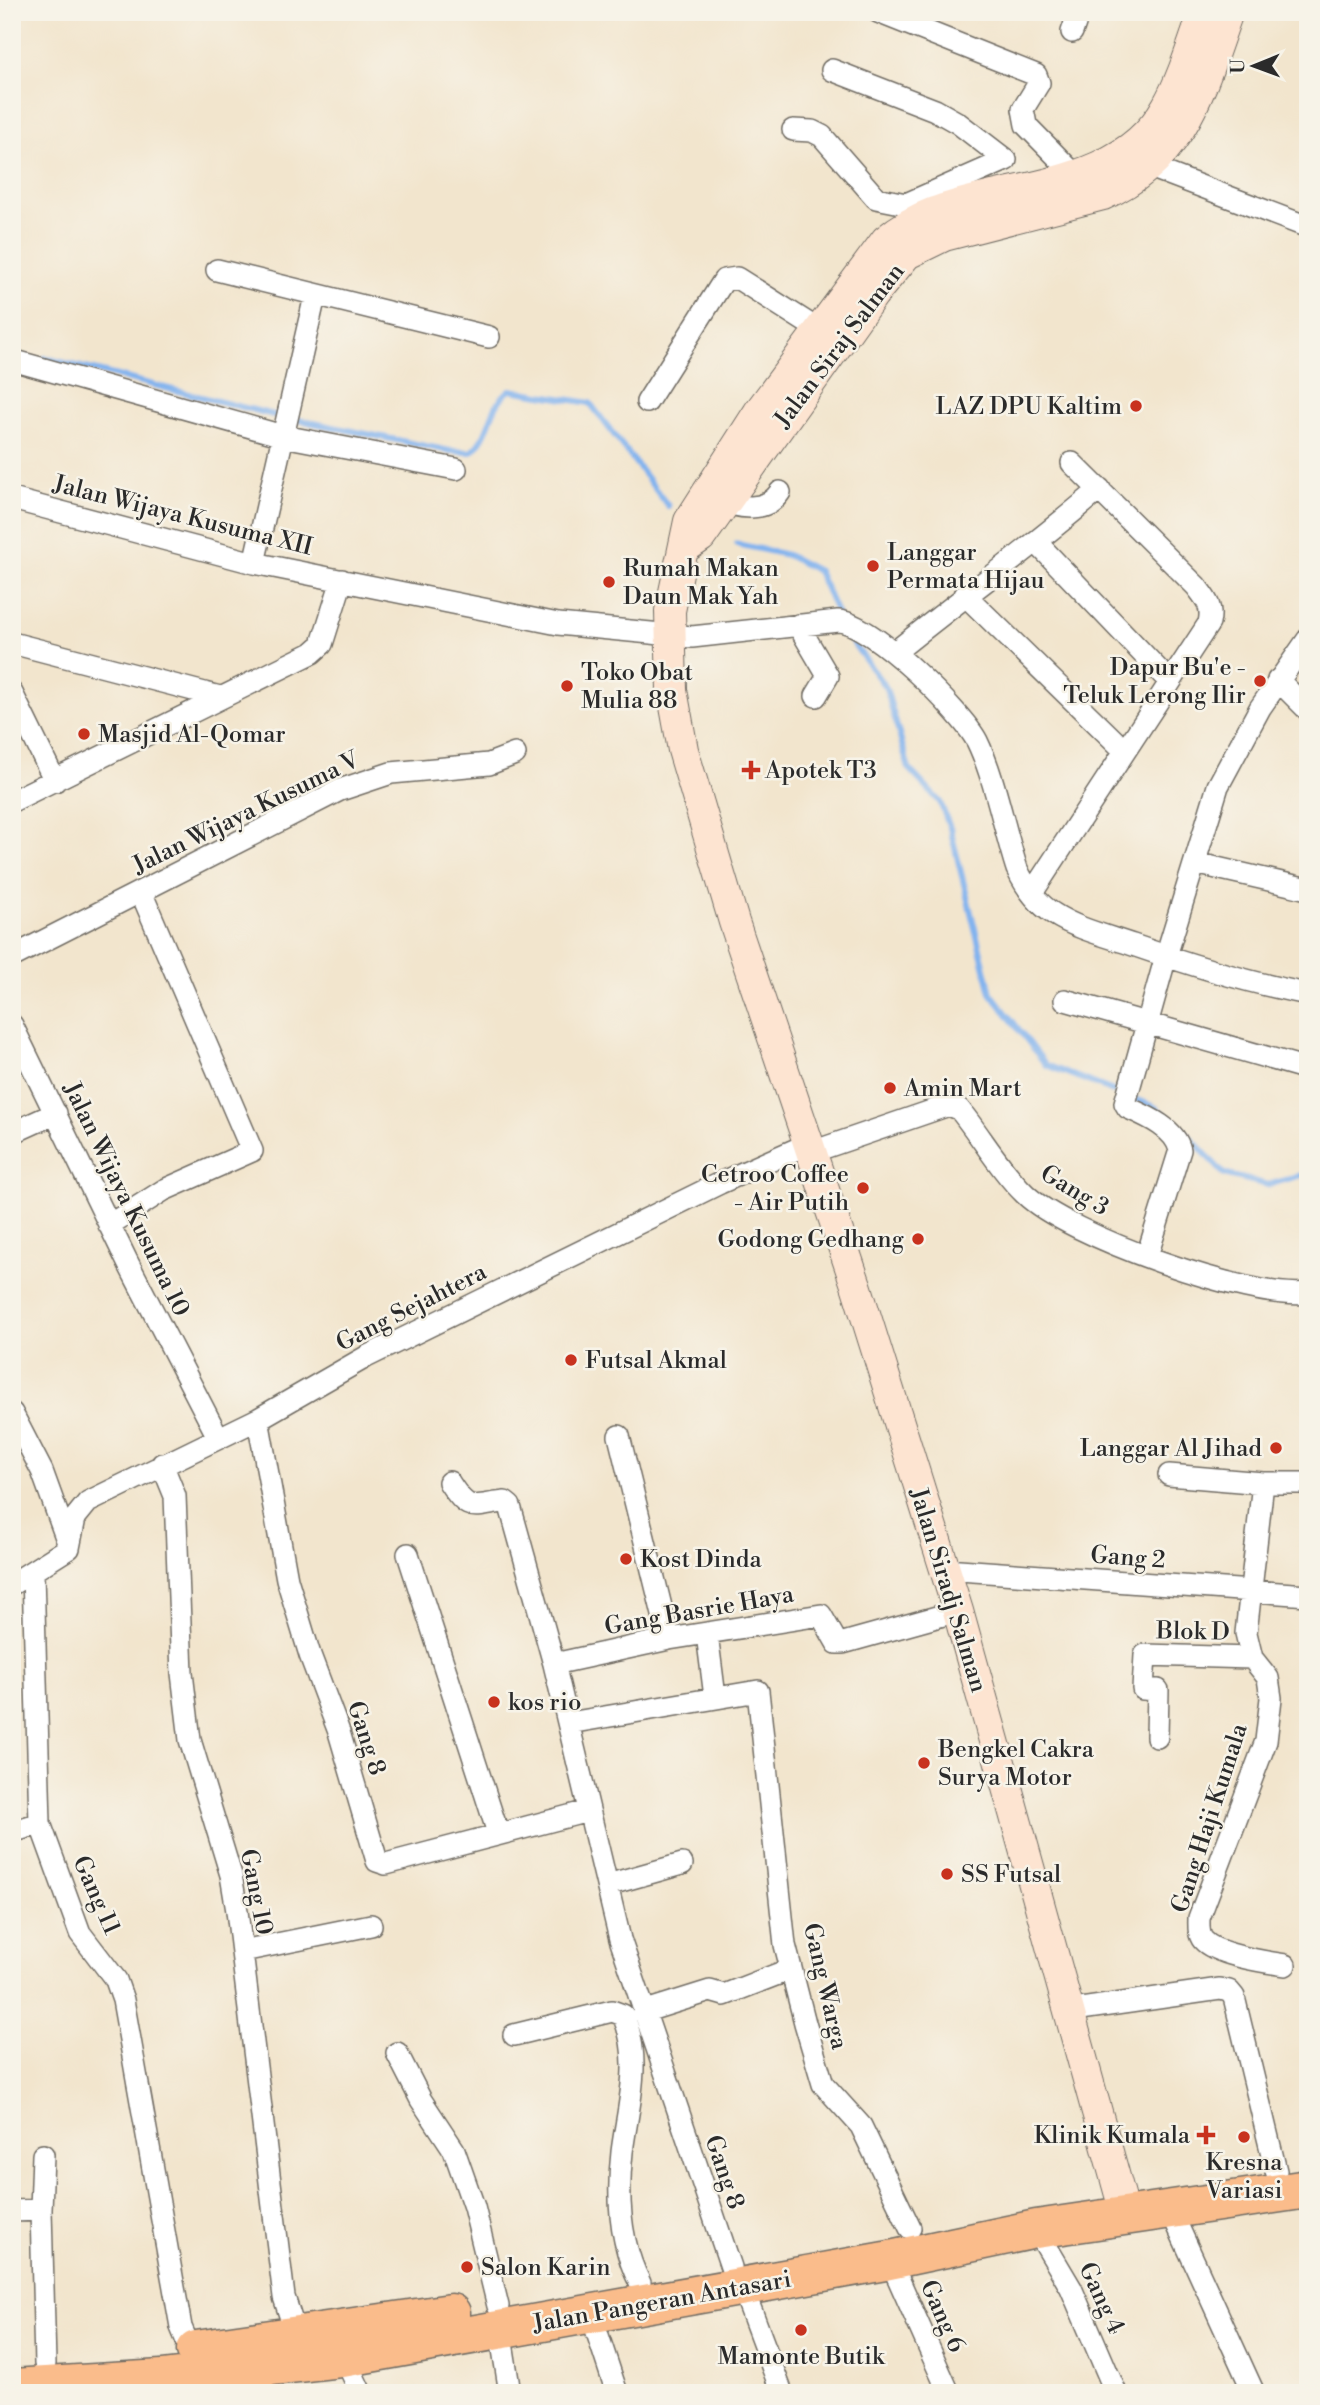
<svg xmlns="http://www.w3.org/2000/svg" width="1320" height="2405" font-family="'Libre Bodoni',serif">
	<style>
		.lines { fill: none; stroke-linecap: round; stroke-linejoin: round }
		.stream { stroke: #82b3ee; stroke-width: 6 }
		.street-casing { stroke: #716c64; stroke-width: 24 }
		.secondary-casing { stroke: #716c64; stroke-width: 32 }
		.highway-casing { stroke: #716c64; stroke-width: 41 }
		.street { stroke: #fff; stroke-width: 21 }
		.secondary { stroke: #fde4d1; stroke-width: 30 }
		.highway { stroke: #fabc8b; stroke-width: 38 }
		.poi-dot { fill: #c8321e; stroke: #f7f3e8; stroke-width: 2.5 }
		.labels { text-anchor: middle; stroke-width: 5; stroke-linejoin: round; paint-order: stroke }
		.street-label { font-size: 24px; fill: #2b2b2b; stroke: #f7f3e8 }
		.poi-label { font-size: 24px; fill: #2b2b2b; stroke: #f7f3e8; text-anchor: start }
	</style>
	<rect width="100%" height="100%" fill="#f7f3e8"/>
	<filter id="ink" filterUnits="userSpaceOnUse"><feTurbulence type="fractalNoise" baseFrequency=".0143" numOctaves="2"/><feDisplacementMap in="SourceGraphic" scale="14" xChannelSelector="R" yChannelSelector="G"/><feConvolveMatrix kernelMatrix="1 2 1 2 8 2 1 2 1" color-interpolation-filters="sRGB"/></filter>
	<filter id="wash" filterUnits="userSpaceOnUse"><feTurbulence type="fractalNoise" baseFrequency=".00686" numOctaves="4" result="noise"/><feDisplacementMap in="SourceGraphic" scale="28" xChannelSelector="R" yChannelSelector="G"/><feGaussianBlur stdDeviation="1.57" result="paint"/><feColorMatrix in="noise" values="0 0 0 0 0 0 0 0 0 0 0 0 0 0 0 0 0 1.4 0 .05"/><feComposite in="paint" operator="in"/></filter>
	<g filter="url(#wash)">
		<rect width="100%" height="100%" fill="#f2e5cd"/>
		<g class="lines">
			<path class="stream" d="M45,358l233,58
				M294,419l156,32 21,1c23,-20 15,-43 39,-62l80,13 78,103
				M737,544l50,11 31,16 19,42
				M848,636l38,52 23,81 31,33 10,26 41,165 55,72 109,42 31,26 38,41 44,11 40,-12"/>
		</g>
	</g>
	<g filter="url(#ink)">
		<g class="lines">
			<defs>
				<path id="street" d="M878,12l158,63 3,8 -16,26 3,16 50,51
					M1072,32l7,-20
					M832,70l103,40 23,13 48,37 -100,44 9,15
					M793,130l19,1 10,5 54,62 30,6
					M1150,167l158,60
					M217,270l272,67
					M12,360l271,76 173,33
					M647,402l77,-122 13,-2 80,51
					M717,498c21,11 49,15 63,-6
					M12,499l242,64 304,61 134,13 146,-16c33,1 124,91 139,120 18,37 27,88 40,128 8,17 21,35 37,45 23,15 53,22 79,31 58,20 115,38 175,49
					M1037,543l132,138
					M254,563l61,-267
					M965,595l160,156
					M798,625l30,51 -12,20
					M12,643l208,54
					M895,652c68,-55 139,-106 205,-163
					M1278,680l30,30
					M12,693l43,88
					M12,801l300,-148 10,-9 20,-64
					M1195,863l113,26
					M1032,893l177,-270c4,-17 -3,-24 -13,-37l-124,-123
					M12,957l328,-167 51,-17 98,-9 26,-10
					M1065,1000l243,69
					M12,1025l116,238 90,174
					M12,1133l44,-20
					M812,1152l137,-47 10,4c22,27 41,61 66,85 42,41 225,107 283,99
					M109,1225l55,-35 88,-39 -111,-259
					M1147,1256l33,-106c-5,-22 -34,-34 -52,-42l-3,-5 41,-147 52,-170 42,-78 48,-69
					M12,1413l30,58 26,72
					M258,1419l29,160 23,76 29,77 38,129 9,3 202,-53
					M619,1436l50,203
					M162,1464l13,32 7,177 8,67 41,135 6,36 47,386 12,37
					M1169,1475l94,8h45
					M449,1482c21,33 23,23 56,20l5,4 44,158 66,275 111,328
					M1263,1483l-17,150 6,25 16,20 3,20 -5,43 -67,177c0,7 -1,16 4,22 13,15 63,22 82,25
					M69,1548l6,-30 13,-16 170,-83 108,-62 354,-174 88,-39
					M408,1554l90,279
					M945,1569l363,26
					M33,1573l7,250 40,110 36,47 7,20 58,327 10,24
					M12,1584l57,-36
					M707,1634l8,63
					M554,1664l115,-25 152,-24 16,28h6l115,-32
					M569,1723l189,-32 27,254 20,78 18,61 38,42 49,102
					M1157,1737l1,-47 -15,-1 2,-34 107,3
					M12,1832l28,-9
					M607,1885l75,-21
					M242,1951l129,-26
					M1067,2011l153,-22 9,2 5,6 42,174
					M643,2012l67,-21 14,4 67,-26
					M514,2035l98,-24 11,4c20,45 5,90 -1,137 -5,44 -2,92 18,131
					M397,2053l24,47 33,50 20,57 24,99
					M43,2155l-2,55 4,154
					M1170,2209l84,184
					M12,2211l29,-1
					M1036,2229l35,59 45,105
					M890,2260l59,133
					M742,2286l40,107
					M591,2314l26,79
					M500,2330l10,63
					M341,2350l20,43"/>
				<path id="secondary" d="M685,548l16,-11 172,-242 34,-41 37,-18 159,-41c81,-35 98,-107 125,-183
					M1120,2195l-162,-584 -101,-323 -123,-366 -51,-172 -11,-60 -2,-79 19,-90 69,-108 128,-173c31,-26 63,-34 102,-43 66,-15 143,-25 179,-91 16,-29 26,-63 37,-94"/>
				<path id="highway" d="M196,2350l255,-37
					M12,2388l150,-9 180,-21 543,-97 151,-32 272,-40"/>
			</defs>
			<use href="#street" class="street-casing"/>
			<use href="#secondary" class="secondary-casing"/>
			<use href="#highway" class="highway-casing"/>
			<use href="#street" class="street"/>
			<use href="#secondary" class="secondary"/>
			<use href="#highway" class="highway"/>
		</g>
	</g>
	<g class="poi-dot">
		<circle cx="1136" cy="406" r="7"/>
		<circle cx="873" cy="566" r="7"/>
		<circle cx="609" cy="582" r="7"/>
		<circle cx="1260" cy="681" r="7"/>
		<circle cx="567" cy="686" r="7"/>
		<circle cx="84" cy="734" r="7"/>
		<path d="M747.5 759.5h7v7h7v7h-7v7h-7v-7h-7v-7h7z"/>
		<circle cx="890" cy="1088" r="7"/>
		<circle cx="863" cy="1188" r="7"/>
		<circle cx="918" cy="1239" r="7"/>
		<circle cx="571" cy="1360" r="7"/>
		<circle cx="1276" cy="1448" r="7"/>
		<circle cx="626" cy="1559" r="7"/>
		<circle cx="494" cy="1702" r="7"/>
		<circle cx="924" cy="1763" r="7"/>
		<circle cx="947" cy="1874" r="7"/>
		<path d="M1202.5 2124.5h7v7h7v7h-7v7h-7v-7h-7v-7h7z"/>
		<circle cx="1244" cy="2137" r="7"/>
		<circle cx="467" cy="2267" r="7"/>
		<circle cx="801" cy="2330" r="7"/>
	</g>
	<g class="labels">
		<g class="street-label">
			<text transform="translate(839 345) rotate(-53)" y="8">Jalan Siraj Salman</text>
			<text transform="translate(183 515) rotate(14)" y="8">Jalan Wijaya Kusuma XII</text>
			<text transform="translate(246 812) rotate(-26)" y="8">Jalan Wijaya Kusuma V</text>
			<text transform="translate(1075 1190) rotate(31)" y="8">Gang 3</text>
			<text transform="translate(127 1199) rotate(64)" y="8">Jalan Wijaya Kusuma 10</text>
			<text transform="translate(411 1307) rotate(-27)" y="8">Gang Sejahtera</text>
			<text transform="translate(1128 1557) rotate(4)" y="8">Gang 2</text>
			<text transform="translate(949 1590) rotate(73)" y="8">Jalan Siradj Salman</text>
			<text transform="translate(699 1610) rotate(-10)" y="8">Gang Basrie Haya</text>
			<text transform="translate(1193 1631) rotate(1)" y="8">Blok D</text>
			<text transform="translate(367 1738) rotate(72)" y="8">Gang 8</text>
			<text transform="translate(1209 1818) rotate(-72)" y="8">Gang Haji Kumala</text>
			<text transform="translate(257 1892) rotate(79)" y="8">Gang 10</text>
			<text transform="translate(97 1895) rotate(66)" y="8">Gang 11</text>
			<text transform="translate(826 1986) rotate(77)" y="8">Gang Warga</text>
			<text transform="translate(725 2172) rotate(71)" y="8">Gang 8</text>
			<text transform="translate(1102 2298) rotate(65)" y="8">Gang 4</text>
			<text transform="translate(662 2301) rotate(-10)" y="8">Jalan Pangeran Antasari</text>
			<text transform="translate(943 2316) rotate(66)" y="8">Gang 6</text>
		</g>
		<g class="poi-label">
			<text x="1122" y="414" text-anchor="end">LAZ DPU Kaltim</text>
			<text x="887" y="560">Langgar<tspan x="887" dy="28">Permata Hijau</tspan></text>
			<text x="623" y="576">Rumah Makan<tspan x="623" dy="28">Daun Mak Yah</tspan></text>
			<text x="1246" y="675" text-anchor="end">Dapur Bu'e -<tspan x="1246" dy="28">Teluk Lerong Ilir</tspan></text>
			<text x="581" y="680">Toko Obat<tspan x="581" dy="28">Mulia 88</tspan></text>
			<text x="98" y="742">Masjid Al-Qomar</text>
			<text x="765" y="778">Apotek T3</text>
			<text x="904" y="1096">Amin Mart</text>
			<text x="849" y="1182" text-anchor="end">Cetroo Coffee<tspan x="849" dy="28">- Air Putih</tspan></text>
			<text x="904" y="1247" text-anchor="end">Godong Gedhang</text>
			<text x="585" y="1368">Futsal Akmal</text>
			<text x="1262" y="1456" text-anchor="end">Langgar Al Jihad</text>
			<text x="640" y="1567">Kost Dinda</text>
			<text x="508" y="1710">kos rio</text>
			<text x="938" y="1757">Bengkel Cakra<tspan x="938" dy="28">Surya Motor</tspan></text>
			<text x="961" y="1882">SS Futsal</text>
			<text x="1190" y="2143" text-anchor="end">Klinik Kumala</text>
			<text x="1244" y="2170" text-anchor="middle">Kresna<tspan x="1244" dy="28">Variasi</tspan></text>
			<text x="481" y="2275">Salon Karin</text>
			<text x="801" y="2364" text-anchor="middle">Mamonte Butik</text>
		</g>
	</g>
	<rect width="1320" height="2405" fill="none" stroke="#f7f3e8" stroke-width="42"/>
	<g transform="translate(1254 66) rotate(269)" stroke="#f7f3e8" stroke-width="5" paint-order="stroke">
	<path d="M0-5L12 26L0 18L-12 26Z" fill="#2b2b2b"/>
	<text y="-10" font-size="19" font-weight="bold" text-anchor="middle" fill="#2b2b2b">U</text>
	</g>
</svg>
